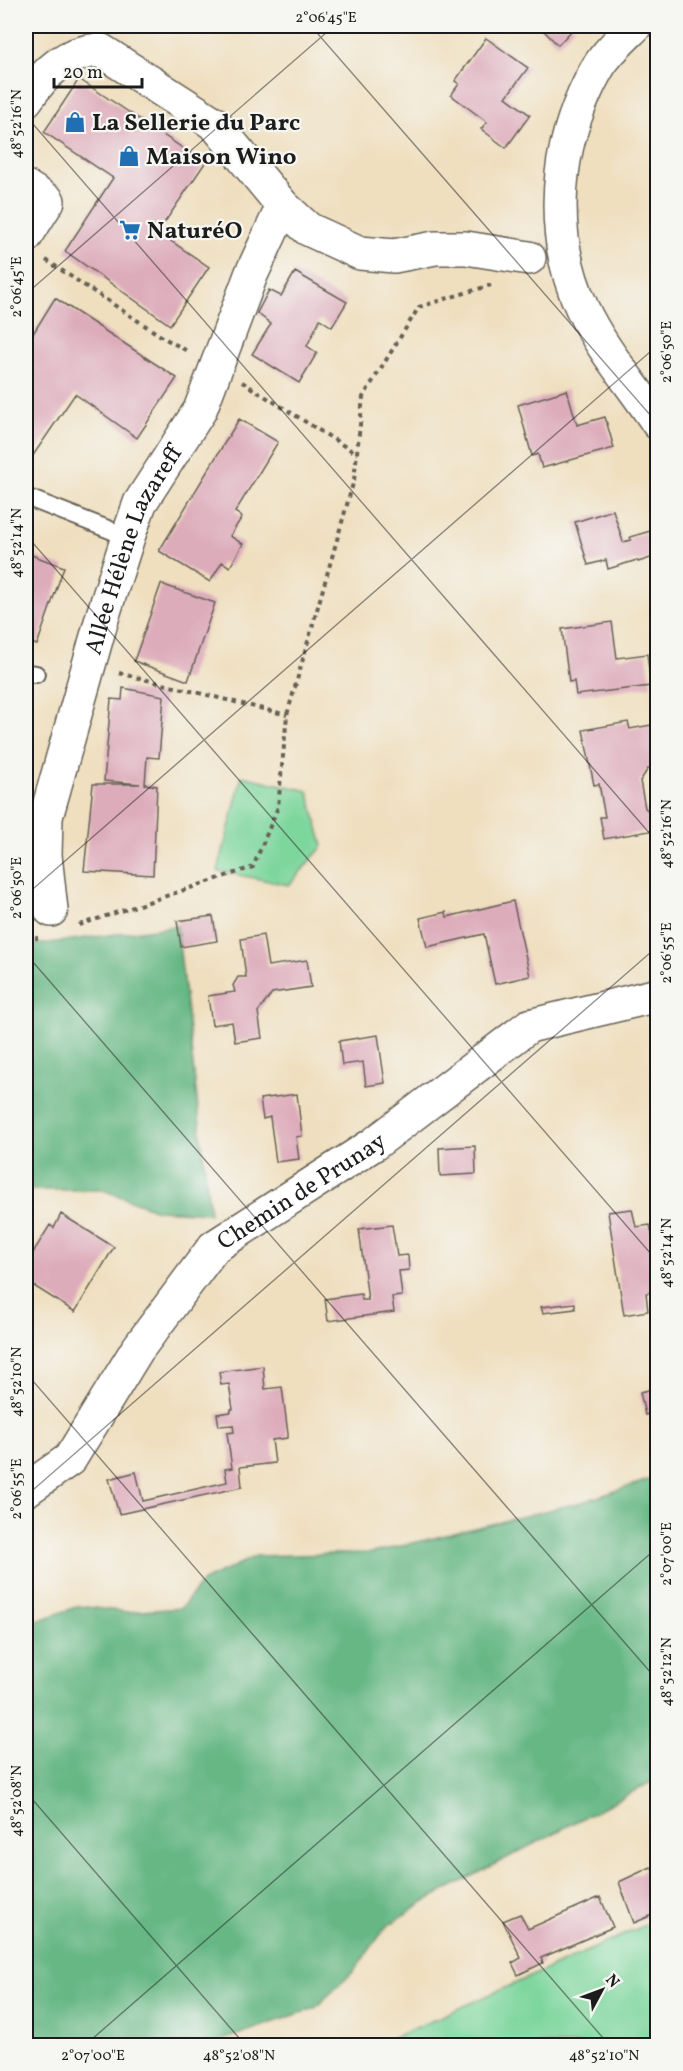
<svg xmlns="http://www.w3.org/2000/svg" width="683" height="2071" font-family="Vollkorn,serif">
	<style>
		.green { fill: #7dd69c; stroke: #4c795c; stroke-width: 1.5 }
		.forest { fill: #66b784; stroke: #416a50; stroke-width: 1.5 }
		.building { fill: #ddacbb }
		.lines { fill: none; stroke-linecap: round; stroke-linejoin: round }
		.service-casing { stroke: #666055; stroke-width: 20 }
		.minor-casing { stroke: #666055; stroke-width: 36 }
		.path { stroke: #666055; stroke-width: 4; stroke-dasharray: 4.5 4.5; stroke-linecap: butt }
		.service { stroke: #fff; stroke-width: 16 }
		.minor { stroke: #fff; stroke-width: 33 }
		.ticks { fill: none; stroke: #1c1c1c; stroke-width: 1.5; stroke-opacity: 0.45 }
		.labels { text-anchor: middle; stroke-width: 4.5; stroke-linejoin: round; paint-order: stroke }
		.poi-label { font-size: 24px; font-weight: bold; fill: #1c1c1c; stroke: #f6f6f2; text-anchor: start }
		.street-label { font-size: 24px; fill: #1c1c1c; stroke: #f6f6f2 }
		.neatline { fill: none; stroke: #1c1c1c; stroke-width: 2 }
		.ticks-label { font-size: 15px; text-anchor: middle; fill: #1c1c1c }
	</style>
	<rect width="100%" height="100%" fill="#f6f6f2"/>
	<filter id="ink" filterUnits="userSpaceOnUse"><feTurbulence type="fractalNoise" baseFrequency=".0167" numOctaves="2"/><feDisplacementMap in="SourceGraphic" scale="12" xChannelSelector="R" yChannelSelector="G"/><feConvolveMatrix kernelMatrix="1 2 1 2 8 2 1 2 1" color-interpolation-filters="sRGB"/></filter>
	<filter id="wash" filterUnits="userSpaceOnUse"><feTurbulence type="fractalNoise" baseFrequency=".008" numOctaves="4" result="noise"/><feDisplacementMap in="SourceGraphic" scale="24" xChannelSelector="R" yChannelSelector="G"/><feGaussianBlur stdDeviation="1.35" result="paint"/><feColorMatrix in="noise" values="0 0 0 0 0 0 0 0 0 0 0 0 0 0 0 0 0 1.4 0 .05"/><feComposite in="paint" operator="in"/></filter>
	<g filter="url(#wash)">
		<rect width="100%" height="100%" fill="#efdfbf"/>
		<path class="green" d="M242,776l66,15 15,55 -34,39 -71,-14z
			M657,1920v125h-280z"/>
		<path class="forest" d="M177,926l33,287 -53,-3 -54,-20h-77v-244z
			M657,1477v302l-232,122 -39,26 -32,44 -39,37 -107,37h-182v-420l53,-19 48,6 54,-4 22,-27 53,-25 116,-3 210,-51z"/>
		<g id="blocks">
			<path class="building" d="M539,26h37l-18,19z
				M486,38l42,30 -22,29 24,18 -24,33 -25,-19 6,-7 -36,-27 8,-11 -4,-3z
				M79,79l126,84 -47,69 51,35 -39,58 -105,-74 48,-73 -69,-46z
				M295,272l52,30 -15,25 -12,-8 -13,27 10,7 -18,30 -47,-29 19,-30 -14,-11 12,-23 12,6z
				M55,298l122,80 -40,60 -62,-44 -45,66 -4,-1v-114z
				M567,390l10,35 28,-8 9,31 -72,20 -4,-14 -6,2 -14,-51z
				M239,419l39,23 -43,70 7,5 -12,19 13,8 -13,23 -8,-5 -12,20 -51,-31z
				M613,510l10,32 8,-2 -1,-3 27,-8v27l-19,6 -1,-2 -29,9 -2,-9 -18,5 -13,-43z
				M26,553l38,14 -27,78 -11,-4z
				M161,584l54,19 -27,78 -54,-20z
				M612,622l5,36 30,-4 4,32 -75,9 -2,-14 -5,1 -7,-53z
				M123,688l41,8 -5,62 -12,-1 -2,27 12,2 -4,89 -69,-4 9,-87h47l-36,-3 7,-82 11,1z
				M628,722l2,7 27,-5v43l-9,2 -8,12 5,27 12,9v21l-2,-8 -51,9 -4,-22h5l-6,-33 -5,1 -11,-55z
				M513,901l17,75 -35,8 -11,-50 -57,13 -7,-29 26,-6 1,5z
				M213,916l4,25 -36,6 -4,-26z
				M263,935l5,31 39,-6 4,27 -39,6 -14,19 4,26 -27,4 -3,-20 -20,3 -4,-29 27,-4 -2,-7 5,-8h8l-5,-38z
				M378,1035l7,48 -19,3 -3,-24 -21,3 -3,-24z
				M297,1094l5,42 -6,1 3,22 -23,3 -6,-45 -7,2 -3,-20z
				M475,1146l1,28 -36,2 -1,-28z
				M632,1209l4,18 14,-2 4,19 3,-1v48l-11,2 2,18 -24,4 -16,-103z
				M61,1214l53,33 -39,65 -49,-31v-8l4,-7 -4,-2 24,-39 4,3z
				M392,1225l5,31 11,-1 1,15 -10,1 3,25 -10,1 2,15 -66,9 -3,-22 36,-5 1,6h6l-9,-71z
				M575,1303v6l-32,4 -2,-6z
				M263,1366l2,23 17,-2 6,47v4l-16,2 3,23 -35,4 2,20 -123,27 -10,-35 27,-7 7,29 84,-19 -2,-13 7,-1 -5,-35 7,-1 -1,-7 -14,1 -2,-12 14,-2v-3h2l-4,-25 -8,1 -2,-13z
				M657,1388v24l-12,3 -5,-23z
				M651,1867l6,10v36l-23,10 -15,-41z
				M600,1897l13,30 -72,31 2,5 -25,12 -6,-12 9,-5 -18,-37 17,-7 8,15z"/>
		</g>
	</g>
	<g filter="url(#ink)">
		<use href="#blocks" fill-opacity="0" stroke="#666055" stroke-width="1.5"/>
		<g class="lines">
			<defs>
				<path id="service" d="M26,497l102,40
					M26,673l10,1"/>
				<g id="minor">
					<path d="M635,26c-9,9 -20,19 -28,29 -10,11 -17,27 -23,40 -30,67 -33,146 -2,213 19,41 51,77 76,115"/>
					<path d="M26,100c19,-28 39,-48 74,-50l115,74 68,82 25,23 52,24 34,3 41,-8h31l63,10"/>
					<path d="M26,187l22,14 -22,35"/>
					<path id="s1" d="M51,910l-6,-55 1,-38 57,-202 25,-78 12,-34 60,-93 51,-135 32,-69"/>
					<path id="s2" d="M26,1490l44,-31 67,-109 77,-103 160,-103 155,-118 129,-31"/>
				</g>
			</defs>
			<use href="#service" class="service-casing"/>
			<use href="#minor" class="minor-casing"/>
			<path class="path" d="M46,260l118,78 25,14
				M242,382l115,72
				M119,673l168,42
				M79,925l174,-58 25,-60 9,-92 67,-235 9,-83 56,-90 72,-22
				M26,939l12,-1
				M327,2046l17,-5 2,5"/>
			<use href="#service" class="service"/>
			<use href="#minor" class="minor"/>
		</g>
	</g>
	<path class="ticks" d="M311,26l347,398M26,116l632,727M26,294l308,-268M26,535l632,727M26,895l632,-550M26,954l632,727M26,1373l584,673M26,1496l632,-550M26,1792l220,254M84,2046l574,-499"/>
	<defs>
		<symbol id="shop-bare" viewBox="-9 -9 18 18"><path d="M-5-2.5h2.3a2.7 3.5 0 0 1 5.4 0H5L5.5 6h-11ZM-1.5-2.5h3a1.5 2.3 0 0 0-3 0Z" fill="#1f6fb2" stroke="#f6f6f2" stroke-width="2.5" paint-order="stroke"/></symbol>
		<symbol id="supermarket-bare" viewBox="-9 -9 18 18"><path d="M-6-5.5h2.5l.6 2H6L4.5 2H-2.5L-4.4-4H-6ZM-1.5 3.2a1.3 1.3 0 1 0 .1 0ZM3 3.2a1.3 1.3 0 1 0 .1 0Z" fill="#1f6fb2" stroke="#f6f6f2" stroke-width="2.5" paint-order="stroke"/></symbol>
	</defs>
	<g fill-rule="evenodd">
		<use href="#shop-bare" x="60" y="107" width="30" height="30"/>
		<use href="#shop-bare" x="114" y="141" width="30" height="30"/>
		<use href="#supermarket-bare" x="115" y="215" width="30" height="30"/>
	</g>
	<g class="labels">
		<g class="poi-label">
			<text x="92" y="130">La Sellerie du Parc</text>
			<text x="146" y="164">Maison Wino</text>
			<text x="147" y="238">NaturéO</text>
		</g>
		<g class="street-label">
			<text dy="8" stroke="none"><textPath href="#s1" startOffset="375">Allée Hélène Lazareff</textPath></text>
			<text dy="8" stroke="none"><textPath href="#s2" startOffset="414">Chemin de Prunay</textPath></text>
		</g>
	</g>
	<rect width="683" height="2071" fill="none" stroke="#f6f6f2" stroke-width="66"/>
	<g transform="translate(602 1990) rotate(49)" stroke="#f6f6f2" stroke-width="4.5" paint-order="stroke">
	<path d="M0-4.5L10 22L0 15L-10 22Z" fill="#1c1c1c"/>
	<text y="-9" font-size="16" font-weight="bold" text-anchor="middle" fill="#1c1c1c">N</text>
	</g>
	<path d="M54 78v9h88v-9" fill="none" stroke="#1c1c1c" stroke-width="3"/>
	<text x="63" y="78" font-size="18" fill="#1c1c1c" stroke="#f6f6f2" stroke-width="4.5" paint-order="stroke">20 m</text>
	<rect x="33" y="33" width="617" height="2005" class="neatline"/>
	<g class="ticks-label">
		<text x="326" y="22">2°06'45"E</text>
		<text transform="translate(16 124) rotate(-90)" y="5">48°52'16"N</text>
		<text transform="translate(16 287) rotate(-90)" y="5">2°06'45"E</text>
		<text transform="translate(666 352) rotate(-90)" y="5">2°06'50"E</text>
		<text transform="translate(16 543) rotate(-90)" y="5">48°52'14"N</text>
		<text transform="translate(666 834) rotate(-90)" y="5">48°52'16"N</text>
		<text transform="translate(16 888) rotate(-90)" y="5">2°06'50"E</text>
		<text transform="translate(666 953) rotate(-90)" y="5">2°06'55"E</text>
		<text transform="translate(666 1253) rotate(-90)" y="5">48°52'14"N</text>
		<text transform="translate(16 1382) rotate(-90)" y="5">48°52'10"N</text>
		<text transform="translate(16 1489) rotate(-90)" y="5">2°06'55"E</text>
		<text transform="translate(666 1554) rotate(-90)" y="5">2°07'00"E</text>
		<text transform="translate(666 1672) rotate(-90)" y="5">48°52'12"N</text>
		<text transform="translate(16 1801) rotate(-90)" y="5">48°52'08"N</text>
		<text x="93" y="2060">2°07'00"E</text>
		<text x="239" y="2060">48°52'08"N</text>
		<text x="604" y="2060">48°52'10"N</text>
	</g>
</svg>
